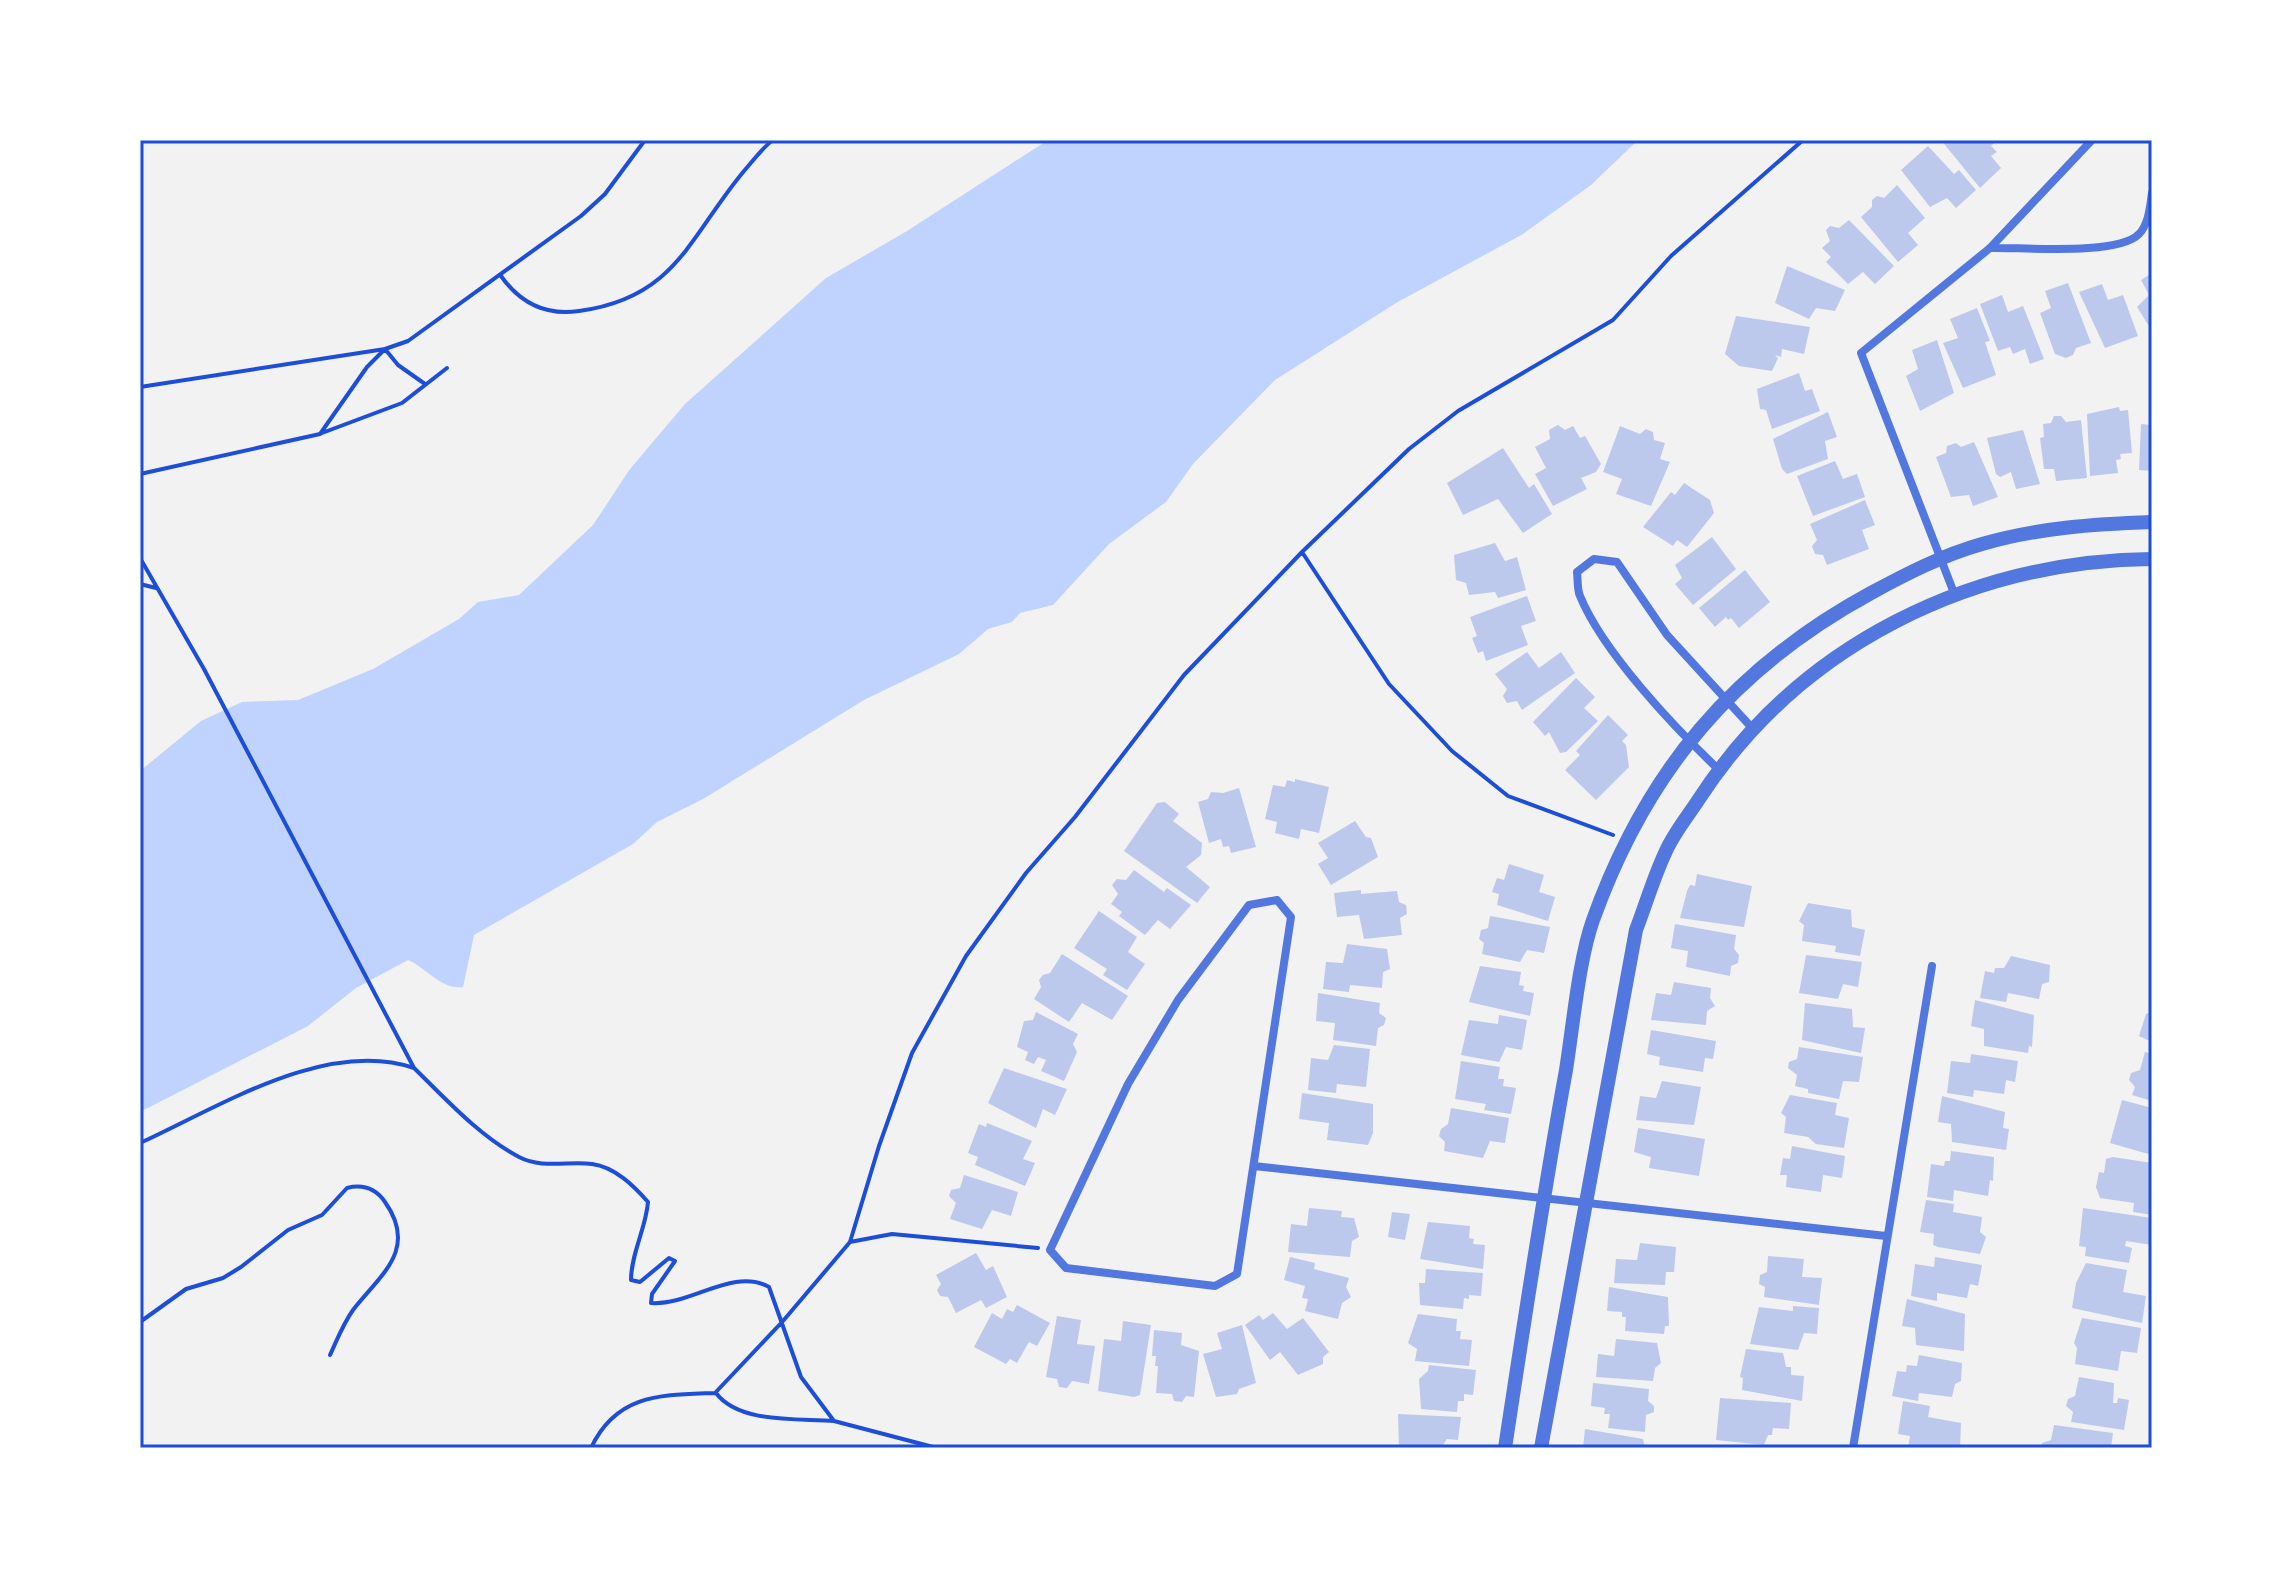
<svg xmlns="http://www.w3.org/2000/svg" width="2292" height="1588" font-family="'Libre Baskerville',serif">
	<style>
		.water { fill: #bfd3fe }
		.building { fill: #bdc9ec }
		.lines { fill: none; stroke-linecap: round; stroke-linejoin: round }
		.path { stroke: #1d4ed8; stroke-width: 4 }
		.minor { stroke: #5277de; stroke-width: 8 }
		.tertiary { stroke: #5277de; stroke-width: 14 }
		.neatline { fill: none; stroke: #1d4ed8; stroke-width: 3 }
	</style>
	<rect width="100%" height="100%" fill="#f2f2f2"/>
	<path class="water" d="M1048,140h590l-47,45 -68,49 -127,69 -121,77 -82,84 -27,38 -57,42 -56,61 -33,8 -8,9 -24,7 -29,25 -95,46 -161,99 -46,23 -24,22 -159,91 -11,52c-22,3 -36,-19 -55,-27l-52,28 -48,38 -168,86v-341l61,-50 41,-19 56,-2 75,-31 86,-50 19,-17 41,-7 74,-70 37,-56 55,-65 141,-126 81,-47z"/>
	<path class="building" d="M1941,140h56l-6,6 6,6 -6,4 10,12 -21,20z
		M1928,146l26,28 5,-4 17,20 -20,18 -9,-10 -17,9 -29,-37z
		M1897,185l28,33 -17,15 10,12 -20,17 -37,-45 11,-10v-7l5,-4 7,2z
		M1849,220l45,46 -19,18 -12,-12 -15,12 -22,-22 5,-5 -9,-9 8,-7 -4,-11 4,-4 9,2z
		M1787,266l58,24 -10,21 -19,-3 -7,11 -34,-16z
		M2152,273v58l-15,-24 12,-12 -8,-15z
		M2068,283l23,60 -15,5 -3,7 -7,3 -11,-4 -15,-41 11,-5 -6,-17z
		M2102,284l6,16 15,-5 15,41 -33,12 -26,-56z
		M2002,295l6,17 15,-6 21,53 -14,5 -5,-15 -12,5 -3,-7 -12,4 -18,-47z
		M1977,308l13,33 -5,1 11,33 -33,13 -20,-45 15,-5 -8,-19z
		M1736,316l74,11 -6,27 -22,-5 -1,8 -6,-2 3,3 -6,13 -33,-5 -14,-12z
		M1937,340l17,53 -34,18 -14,-35 12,-7 -6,-19z
		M1799,373l6,18 7,-2 8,22 -48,18 -6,-19 -6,-1 -3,-20z
		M2119,407l1,4 8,-1 4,43 -12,1 1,5 -5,1 2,13 -28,3 -3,-62z
		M1828,412l9,25 -12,4 3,18 -41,15 -5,-5 -9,-30z
		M2054,416h7l5,6 15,-2 6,58 -31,3 -2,-12h-10l-4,-31 4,-1 -1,-13 8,-1z
		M2141,424l11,1v46l-13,-1z
		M1558,425l7,5 8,-4 7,12 5,-2 16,28 -5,8 -15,6 6,11 -34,17 -18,-32 11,-6 -11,-21 15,-8 -1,-9z
		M1620,426l20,8 6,-5 7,3 1,8 11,3 -5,16 10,3 -19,44 -35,-12 6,-15 -19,-7z
		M2023,430l17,54 -24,5 -5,-17 -11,5 -4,-3 -9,-36z
		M1974,442l24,55 -25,9 -4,-11 -18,2 -15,-40 10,-4 1,-7 9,-3 5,4z
		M1503,448l26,40 5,-4 18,30 -29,19 -25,-34 -35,16 -16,-32z
		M1835,461l8,18 14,-5 8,23 -52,19 -16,-40z
		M1684,483l26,17 4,13 -27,34 -10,-7 -4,6 -30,-19 28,-35 4,3z
		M1865,500l10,25 -13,5 7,19 -42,16 -4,-10 -8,-1 -3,-8 5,-6 -7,-16z
		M1712,537l24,32 -43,36 -18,-21 7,-6 -7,-13z
		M1495,543l10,18 12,-4 9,33 -28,8 -3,-6 -26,3 -3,-12 -10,-3 -2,-25z
		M1745,570l25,32 -31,26 -8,-10 -3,2 -2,-3 -11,10 -16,-19z
		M1527,596l9,25 -15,5 7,19 -42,16 -3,-10 -5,2 -6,-15 5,-2 -7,-19z
		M1527,652l12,16 22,-16 14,21 -53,37 -5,-9 -10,2 -4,-7 4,-7 -12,-15z
		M1576,678l19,19 -11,11 14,13 -32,31 -6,1 -11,-21 -4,4 -12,-14z
		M1608,715l20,20 -6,6 4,4 3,22 -33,33 -31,-30 15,-15 -4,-4z
		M1295,779l34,8 -10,46 -18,-4 -2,10 -24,-6 2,-11 -12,-3 8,-34 12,2 2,-7 8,2z
		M1239,788l17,59 -25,6 -2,-7 -6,1 -2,-8 -12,4 -11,-41 10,-3 3,-7 12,1z
		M1165,802l14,12 -6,7 29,22 -1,12 -15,12 24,20 -13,16 -73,-52 33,-48z
		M1355,821l11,16 5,1 7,19 -47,28 -13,-21 10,-6 -10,-15z
		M1509,864l35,11 -5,17 16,5 -7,24 -51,-16 2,-11 -7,-2 5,-14 7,2z
		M1134,870l30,22 3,-4 24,17 -21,24 -12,-9 -13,15 -26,-19 3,-4 -11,-8 7,-10 -6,-9 5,-6 9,1z
		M1697,874l55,12 -8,41 -64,-9 7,-27 3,-6 5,1z
		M1361,890v4l36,-3 2,11 7,3 1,9 -7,4 2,17 -38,4 -5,-24 -22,2 -3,-24z
		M1808,903l43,7 1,17 13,3 -5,26 -25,-4 1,-6 -34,-5 2,-16 -5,-4z
		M1099,911l38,26 -9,15 17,12 -18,26 -24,-15 4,-6 -33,-21z
		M1490,916l60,11 -6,26 -17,-3 -7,12 -38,-8 2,-11 -5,-4 2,-9 7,-2z
		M1675,924l61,11 -2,14 5,6 -1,8 -7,3 -1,10 -44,-9 2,-16 -17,-3z
		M1347,944l40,5 3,20 -7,3 -1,16 -32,-3 -1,7 -26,-3 3,-27 17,1z
		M1062,954l66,42 -16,24 -30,-17 -13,19 -35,-23 7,-12 -2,-7 4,-5 7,-2z
		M1806,955l56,7 -4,25 -15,-3 -5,15 -39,-6z
		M2011,956l39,9 -1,17 -7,2 -3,15 -31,-6 -2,9 -26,-4 5,-27 9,2 1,-5h9z
		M1480,966l41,6 -2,13 5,1 -1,5 11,2 -4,23 -61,-14z
		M1674,982l37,6 -1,10 5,8 -8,5 -1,14 -55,-5 5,-27 15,2z
		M1318,993l62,10 -1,10 7,5 -2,7 -6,3 -2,18 -43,-6 2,-17 -19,-2z
		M1975,1000l59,15 -2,32 -3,-1 -1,7 -44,-7v-17l-13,-3z
		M1805,1003l47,6 1,18 12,1 -4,25 -59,-13z
		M1036,1012l42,22 -5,10 4,8 -13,29 -23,-10 5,-11 -8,-3 -4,7 -9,-4 3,-8 -11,-5 7,-26 9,-1z
		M2152,1012v30l-13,-6 7,-22z
		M1499,1015l28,5 -5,30 -16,-3 -7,15 -38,-7 8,-35 29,4z
		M1651,1030l65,11 -3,18 -8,-1 -2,14 -44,-7 1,-8 -13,-3z
		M1334,1045l36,4 -4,38 -29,-3 -1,9 -28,-3 3,-32 17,2z
		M1799,1047l64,10 -4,25 -16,-1 -4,18 -31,-6v-4l-13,-3 2,-11 -9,-7 1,-6 8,-3z
		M2145,1052l7,2v47l-20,-6 3,-8 -6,-7 2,-7 9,-3z
		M1971,1054l47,7 -3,21 -9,-2 -2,14 -30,-4 -1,7 -26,-4 4,-32 19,2z
		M1461,1061l39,6 -2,12h6l-1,7 13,2 -5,26 -27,-4 2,-6 -31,-5z
		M1004,1068l63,21 -12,26 -12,-6 -7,19 -48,-25z
		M1662,1081l39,6 -7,38 -58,-5 4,-24 16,2z
		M1302,1093l71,11v29l-5,12 -41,-5 2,-17 -30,-4z
		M1790,1095l47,8 -2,12 14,3 -5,30 -28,-4 -8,-7 -24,-4 2,-16 -5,-4z
		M1942,1096l63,16 -2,16 6,1 -3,21 -54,-8 -1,-18 -13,-2z
		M2122,1100l30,8v47l-42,-12z
		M1451,1108l58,10 -4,25 -15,-2 -7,17 -39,-7 1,-9 -6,-6 2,-7 7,-5z
		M987,1123l45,18 -9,18 12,4 -10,23 -50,-21 3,-8 -10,-4 11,-29 7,3z
		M1638,1128l67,11 -6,37 -50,-8 2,-11 -17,-5z
		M1792,1146l53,10 -3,22 -19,-3 -2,17 -35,-5 1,-12h-7l3,-17 7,1z
		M1951,1151l43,6 -1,24 -3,-1 -2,16 -34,-6 -1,11 -26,-4 4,-33 13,2 1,-5h5z
		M2113,1157l39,6v52l-19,-3 1,-9 -34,-5 -4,-11 3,-15 5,1 2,-14z
		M964,1175l54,17 -7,24 -19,-6 -10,19 -32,-10 6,-16 -7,-7 2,-6 9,-2z
		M1926,1200l28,4 -1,8 29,5 -2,15 6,5 -6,17 -42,-7 -5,-2 1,-11 -14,-2z
		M1309,1208l33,3 -1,6 13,1 5,19 -7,4 -2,16 -62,-5 3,-28 16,2z
		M2083,1208l69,10v27l-26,-4 -1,5 7,2 -3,15 -44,-7 1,-9 -7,-1z
		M1392,1212l18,2 -5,26 -17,-3z
		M1428,1222l42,4 -1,12 5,1 -1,5 12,1 -2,24 -63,-10z
		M1640,1243l36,4 -2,25h-8l-1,13 -51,-2 2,-24 21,1z
		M976,1253l10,17 7,-4 14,31 -21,11 -5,-8 -25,13 -8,-16 -8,-1 -3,-6 4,-6 -5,-9z
		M1768,1256l36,3 -2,18 20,1 -3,27 -55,-8 1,-10 -6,-3 1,-9 7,-3z
		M1290,1257l25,6 -1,6 35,9 -3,9 5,10 -9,6 -4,16 -33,-8 3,-12 -6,-1 3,-12 -21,-6z
		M1935,1257l47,8 -4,21 -8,-2 -3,14 -30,-5v8l-26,-5 4,-32 19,3z
		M2086,1263l41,7 -4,22 23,4 -4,27 -70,-15 4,-25z
		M1426,1269l57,4 -2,23 -12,-1v4l-5,-1 -1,11 -43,-4 -1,-22h6z
		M1609,1287l59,10 1,29h-4l-1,8 -39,-3 1,-14h-4v-5l-15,-1z
		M1907,1299l58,15 -1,37 -48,-6 -1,-17 -13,-2z
		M1017,1305l33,18 -13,23 -8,-4 -12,21 -7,-4 -4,5 -32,-17 18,-34 10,6 5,-10 6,3z
		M1793,1306l26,2 -2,26 -13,-1 -6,17 -48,-6 9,-37 34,4z
		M1273,1313l14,16 16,-11 26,34 -6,5v7l-25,11 -18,-23 -10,8 -25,-35 14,-10 4,5z
		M1418,1314l39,5 -1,12h5l-1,8 12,1 -3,26 -54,-5 2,-12 -9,-6z
		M1057,1316l24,4 -4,24 18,2 -6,38 -17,-3 -5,7 -8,-1 -2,-8 -11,-2z
		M2082,1318l59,10 -4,25 -16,-2 -3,20 -43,-7 2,-16 -3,-5z
		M1123,1321l28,4 -11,70 -6,2 -36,-6 6,-52 17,2z
		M1242,1325l14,58 -17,6 -2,5 -21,3 -13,-43 19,-5 -5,-16z
		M1154,1330l28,3 -1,12 18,6 -5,46 -8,-1 -4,6 -8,-1 -2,-7 -16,-1 2,-27h-3l1,-10h-4z
		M1616,1339l41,4 4,20 -6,5 -2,13 -57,-4 2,-23 16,2z
		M1746,1349l37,4 3,14h5v8l13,1 -2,25 -60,-11 1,-12 -3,-1z
		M1919,1355l43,8 -1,18 -6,3 -3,13 -33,-4 -1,8 -26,-5 5,-25 9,1 1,-7 10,1z
		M1429,1365l47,5 -3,25 -9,-1v7h-6l-1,11 -36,-3 -2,-30 9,-8z
		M2079,1377l35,6 -1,20h4l1,-5 11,2 -5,30 -53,-8 2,-10 -7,-6 2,-7 7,-3z
		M1593,1383l56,6 -1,12 6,5v6l-8,3 -1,17 -37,-4 2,-14h-6l1,-6 -14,-2z
		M1720,1398l71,5 -2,26 -16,-1 -1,7h-4l-4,10 -48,-5z
		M1903,1401l27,5 -2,11 33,6 -1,25h-52l2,-12 -12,-2z
		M1398,1414l63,3 -3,23 -11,-1 -6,9h-42z
		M2054,1425l59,8 -2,15h-69v-5l9,-3z
		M1585,1429l58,10 2,9h-62z"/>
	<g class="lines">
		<path class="path" d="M501,276c19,27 44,40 78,35 97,-13 110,-74 165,-140 9,-10 18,-23 29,-31
			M140,387l245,-38 23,-8 173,-125 24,-22 40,-54
			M322,433l80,-30 45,-35
			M140,474l180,-40 47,-67 18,-18 13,16 27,19
			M1302,552l87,132 63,67 56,45 105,39
			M140,558l64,111 210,399c31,30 65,68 105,89 23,12 49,4 73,7 23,3 42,22 56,38 -2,26 -17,52 -17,78l9,2 29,-24 6,3 -23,33 -1,9c39,3 82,-36 118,-16l32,90 33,44 103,27
			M140,584l16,4
			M140,1143c79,-36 186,-105 274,-75
			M850,1242l42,-8 146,14
			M140,1322l46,-33 37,-11 18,-11 47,-37 34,-15 25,-27c16,-4 29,1 38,14 34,48 -6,74 -32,108 -10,14 -16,30 -23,45
			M716,1393c23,31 83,25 118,28
			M591,1448c26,-55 71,-53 124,-55l68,-72 67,-79 29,-96 33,-93 54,-97 60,-83 49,-56 109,-142 118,-123 107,-103 49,-38 155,-91 58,-64 132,-116"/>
		<path class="minor" d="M1990,248c31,-1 128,8 149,-14 10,-10 11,-28 13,-41
			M1954,593l-93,-240 129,-105 102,-108
			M1718,769c-44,-42 -115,-117 -138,-173 -3,-7 -2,-16 -3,-24l17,-13 23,3 50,73 86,94
			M1277,900l14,17 -54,357 -22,12 -149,-18 -16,-18 78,-166 50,-84 71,-95z
			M1254,1166l632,70
			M1853,1448l79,-482"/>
		<path class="tertiary" d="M1505,1448c19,-126 38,-252 61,-378 7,-44 13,-111 27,-150 53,-148 140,-252 278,-327 35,-19 72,-38 111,-49 55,-16 112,-20 170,-22
			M1541,1448l95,-518c10,-26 18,-54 30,-79 8,-18 22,-35 33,-52 100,-154 271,-238 453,-240"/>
	</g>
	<rect width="2292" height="1588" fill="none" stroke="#ffffff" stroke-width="284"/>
	<rect x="142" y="142" width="2008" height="1304" class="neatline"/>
</svg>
